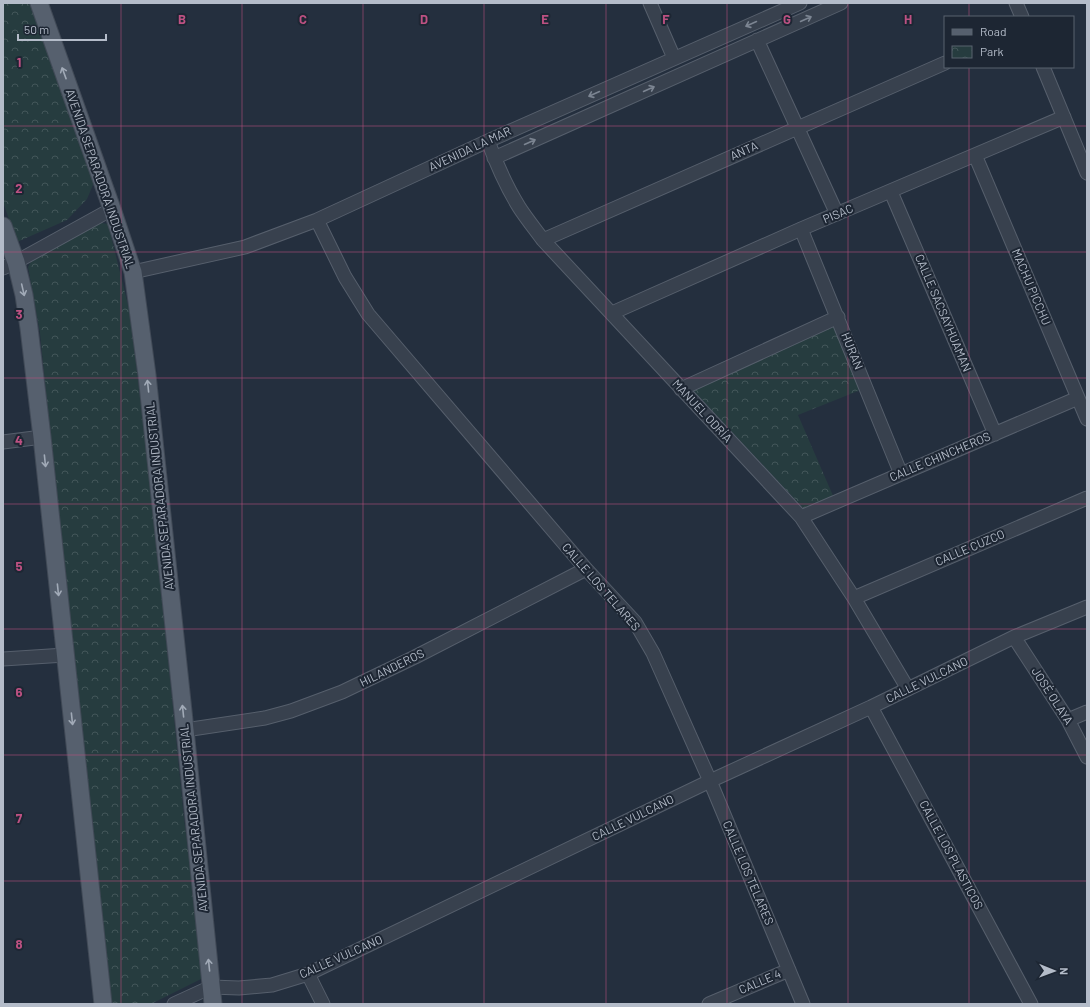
<svg xmlns="http://www.w3.org/2000/svg" width="1090" height="1007" font-family="Barlow,sans-serif">
	<style>
		.park { fill: url(#park-crowns) }
		.lines { fill: none; stroke-linecap: round; stroke-linejoin: round }
		.minor-casing { stroke: #565f6c; stroke-width: 15 }
		.major-casing { stroke: #414a57; stroke-width: 19 }
		.minor { stroke: #38414e; stroke-width: 13 }
		.major { stroke: #56606e; stroke-width: 17 }
		.oneway { stroke: #7c8592 }
		.oneway2 { stroke: #a1aab7 }
		.grid { fill: none; stroke: #bd5182; stroke-width: 1; stroke-opacity: 0.55 }
		.labels { text-anchor: middle; stroke-width: 4; stroke-linejoin: round; paint-order: stroke }
		.street-label { font-size: 12px; fill: #b4bcc9; stroke: #1d2633 }
		.grid-label { font-size: 13px; text-anchor: middle; font-weight: bold; fill: #bd5182; stroke: #1d2633; stroke-width: 4; stroke-linejoin: round; paint-order: stroke }
	</style>
	<defs>
		<pattern id="park-crowns" width="20" height="18" patternUnits="userSpaceOnUse"><rect width="20" height="18" fill="#263c3f"/><path d="M2 6a3 3 0 1 1 6 0M12 15a3 3 0 1 1 6 0" fill="none" stroke="#435659"/></pattern>
	</defs>
	<rect width="100%" height="100%" fill="#242f3e"/>
	<path class="park" d="M3,3h26l66,177 -8,19 -20,21 -50,22 -14,-40z
		M94,222l14,2 22,89 23,192 31,314 21,158 -54,27h-39l-38,-334 -34,-337 -12,-66 7,-13z
		M837,322l26,67 -65,26 36,83 -29,12 -114,-122z"/>
	<g class="lines">
		<defs>
			<path id="minor" d="M650,3l24,55
				M1016,3l6,14
				M757,40l80,174
				M1043,67l44,106
				M488,141c8,22 18,45 31,66 7,11 16,22 24,33l258,277 53,81 54,91
				M975,155l112,264
				M494,158l347,-155
				M891,192l104,242
				M317,220l28,57 23,37 218,255 49,53 18,31 57,128 93,223
				M801,229l100,245
				M543,240l402,-177
				M3,268l13,-6 96,-53
				M133,272l112,-25 72,-27 171,-79 312,-138
				M612,313l189,-84 263,-112
				M681,389l157,-72
				M3,442l39,-5
				M801,517l277,-119
				M854,598l233,-100
				M1014,637l54,83 19,37
				M3,659l62,-4
				M871,707l160,297
				M1068,720l19,-8
				M185,730l80,-12 26,-7 51,-19 73,-35 171,-88
				M308,974l15,30
				M174,1004l37,-17 28,1 33,-3 36,-11 402,-193 161,-74 143,-70 73,-30
				M709,1004l80,-34"/>
			<path id="major" d="M39,3l73,206 21,63 14,103 38,355 28,274
				M3,226l13,36 8,33 5,33 13,109 61,567"/>
		</defs>
		<use href="#minor" class="minor-casing"/>
		<use href="#major" class="major-casing"/>
		<use href="#minor" class="minor"/>
		<use href="#major" class="major"/>
	</g>
	<defs><path id="oneway-shaft" d="M-6 0H5M1.5-3L5.5 0L1.5 3" fill="none" stroke-width="1.6" stroke-linecap="round" stroke-linejoin="round"/></defs>
	<g class="oneway">
		<use href="#oneway-shaft" transform="translate(806 19) rotate(-24)"/>
		<use href="#oneway-shaft" transform="translate(751 24) rotate(156)"/>
		<use href="#oneway-shaft" transform="translate(649 89) rotate(-24)"/>
		<use href="#oneway-shaft" transform="translate(594 94) rotate(156)"/>
		<use href="#oneway-shaft" transform="translate(530 142) rotate(-24)"/>
	</g>
	<g class="oneway2">
		<use href="#oneway-shaft" transform="translate(64 73) rotate(-110)"/>
		<use href="#oneway-shaft" transform="translate(23 290) rotate(77)"/>
		<use href="#oneway-shaft" transform="translate(148 386) rotate(-96)"/>
		<use href="#oneway-shaft" transform="translate(45 461) rotate(84)"/>
		<use href="#oneway-shaft" transform="translate(58 590) rotate(84)"/>
		<use href="#oneway-shaft" transform="translate(183 711) rotate(-96)"/>
		<use href="#oneway-shaft" transform="translate(72 719) rotate(84)"/>
		<use href="#oneway-shaft" transform="translate(209 965) rotate(-96)"/>
	</g>
	<path class="grid" d="M121,3v1001M242,3v1001M363,3v1001M484,3v1001M606,3v1001M727,3v1001M848,3v1001M969,3v14M969,67v937M3,126h1084M3,252h1084M3,378h1084M3,504h1084M3,629h1084M3,755h1084M3,881h1084"/>
	<g class="labels">
		<g class="street-label">
			<text transform="translate(470 149) rotate(-25)" y="4">AVENIDA LA MAR</text>
			<text transform="translate(744 151) rotate(-24)" y="4">ANTA</text>
			<text transform="translate(100 179) rotate(71)" y="4">AVENIDA SEPARADORA INDUSTRIAL</text>
			<text transform="translate(838 214) rotate(-23)" y="4">PISAC</text>
			<text transform="translate(1031 287) rotate(67)" y="4">MACHU PICCHU</text>
			<text transform="translate(943 313) rotate(67)" y="4">CALLE SACSAYHUAMAN</text>
			<text transform="translate(852 351) rotate(68)" y="4">HURAN</text>
			<text transform="translate(702 411) rotate(47)" y="4">MANUEL ODRÍA</text>
			<text transform="translate(940 457) rotate(-23)" y="4">CALLE CHINCHEROS</text>
			<text transform="translate(160 496) rotate(-96)" y="4">AVENIDA SEPARADORA INDUSTRIAL</text>
			<text transform="translate(970 548) rotate(-23)" y="4">CALLE CUZCO</text>
			<text transform="translate(601 587) rotate(49)" y="4">CALLE LOS TELARES</text>
			<text transform="translate(392 668) rotate(-26)" y="4">HILANDEROS</text>
			<text transform="translate(927 680) rotate(-26)" y="4">CALLE VULCANO</text>
			<text transform="translate(1052 696) rotate(57)" y="4">JOSÉ OLAYA</text>
			<text transform="translate(194 818) rotate(-96)" y="4">AVENIDA SEPARADORA INDUSTRIAL</text>
			<text transform="translate(633 818) rotate(-26)" y="4">CALLE VULCANO</text>
			<text transform="translate(951 855) rotate(62)" y="4">CALLE LOS PLASTICOS</text>
			<text transform="translate(748 873) rotate(67)" y="4">CALLE LOS TELARES</text>
			<text transform="translate(341 957) rotate(-24)" y="4">CALLE VULCANO</text>
			<text transform="translate(760 982) rotate(-23)" y="4">CALLE 4</text>
		</g>
	</g>
	<g class="grid-label">
		<text x="182" y="24">B</text>
		<text x="303" y="24">C</text>
		<text x="424" y="24">D</text>
		<text x="545" y="24">E</text>
		<text x="666" y="24">F</text>
		<text x="787" y="24">G</text>
		<text x="908" y="24">H</text>
		<text x="19" y="67">1</text>
		<text x="19" y="193">2</text>
		<text x="19" y="319">3</text>
		<text x="19" y="445">4</text>
		<text x="19" y="571">5</text>
		<text x="19" y="697">6</text>
		<text x="19" y="823">7</text>
		<text x="19" y="949">8</text>
	</g>
	<rect width="1090" height="1007" fill="none" stroke="#b4bcc9" stroke-width="8"/>
	<rect x="944" y="16" width="130" height="52" fill="#1d2633" stroke="#59626f"/>
	<rect x="952" y="29" width="20" height="6" fill="#56606e" stroke="#59626f"/>
	<text x="980" y="36" font-size="12" fill="#b4bcc9">Road</text>
	<rect x="952" y="46" width="20" height="12" fill="url(#park-crowns)" stroke="#59626f"/>
	<text x="980" y="56" font-size="12" fill="#b4bcc9">Park</text>
	<g transform="translate(1054 971) rotate(91)" stroke="#1d2633" stroke-width="3" paint-order="stroke">
	<path d="M0-3L7 15L0 10L-7 15Z" fill="#b4bcc9"/>
	<text y="-6" font-size="11" font-weight="bold" text-anchor="middle" fill="#b4bcc9">N</text>
	</g>
	<path d="M18 34v6h88v-6" fill="none" stroke="#b4bcc9" stroke-width="2"/>
	<text x="24" y="34" font-size="12" fill="#b4bcc9" stroke="#1d2633" stroke-width="3" paint-order="stroke">50 m</text>
</svg>
